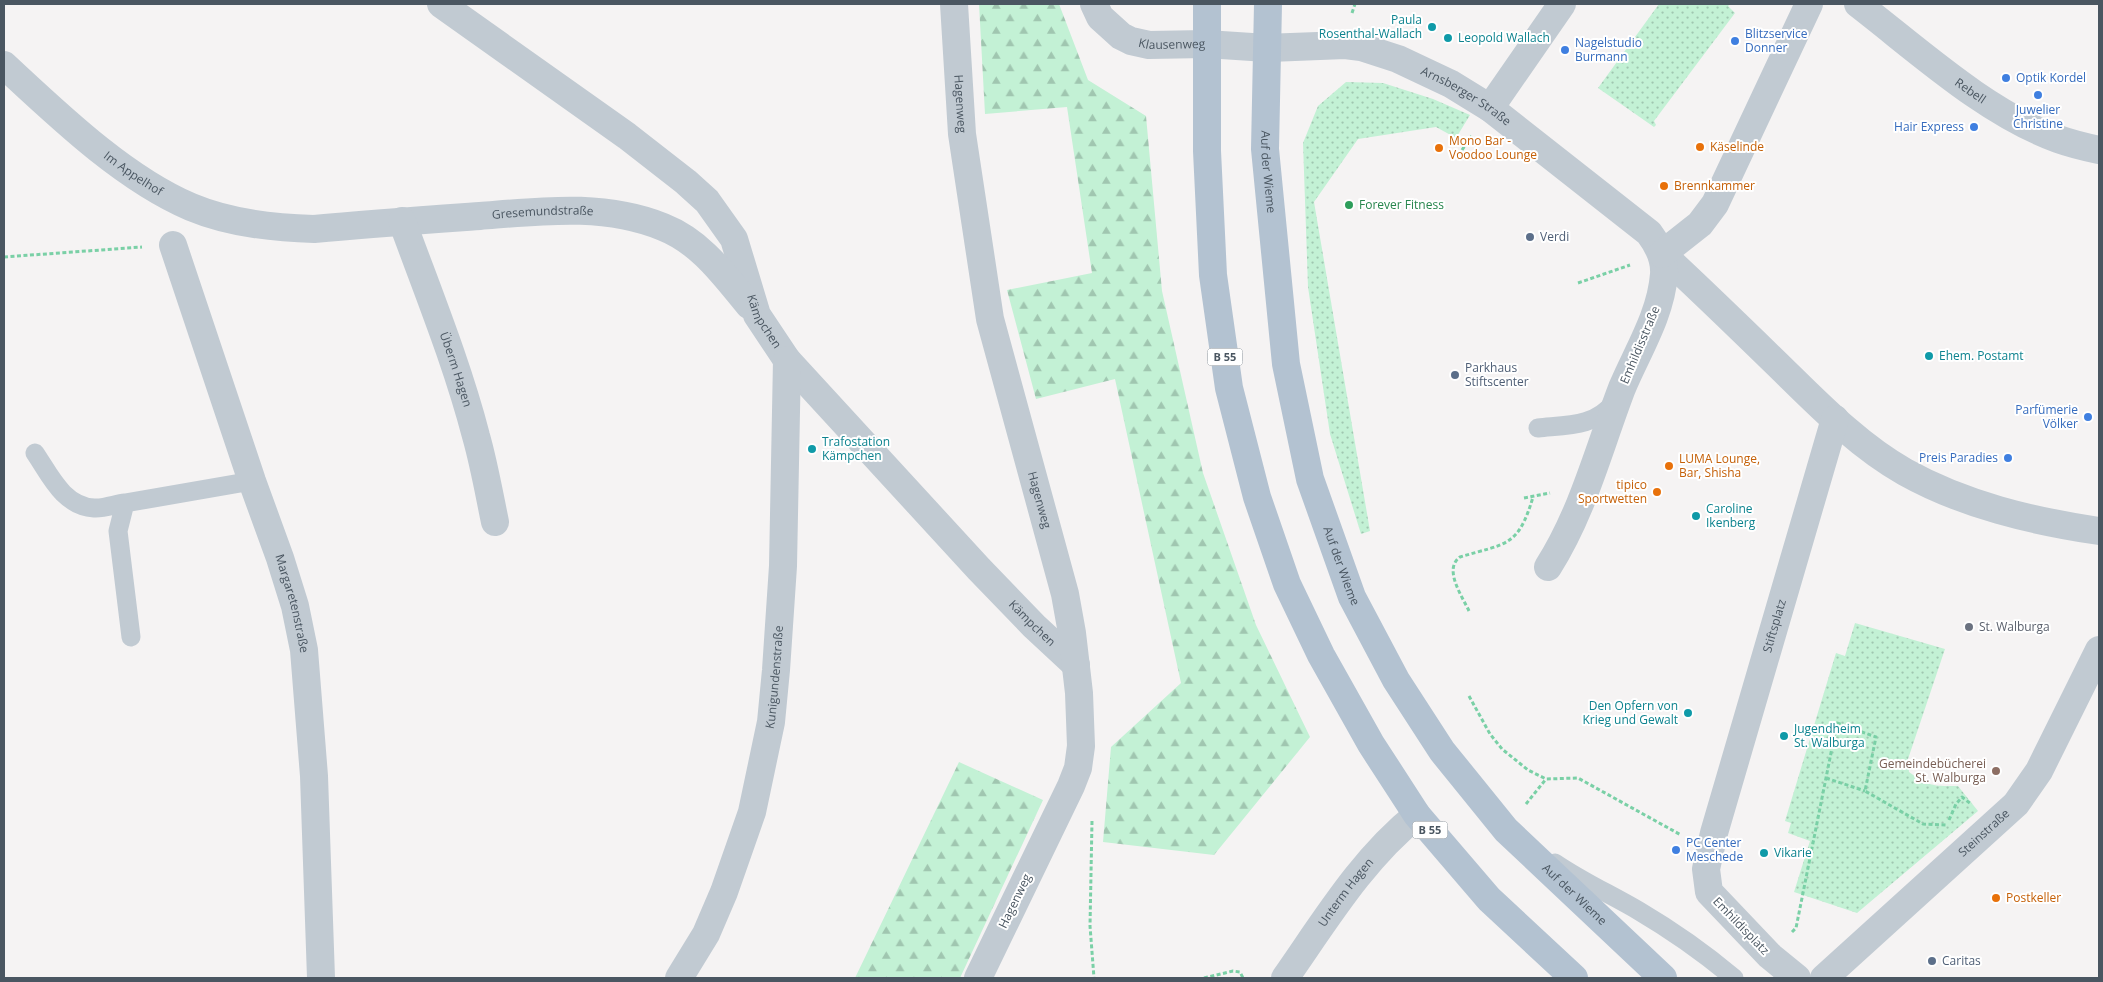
<svg xmlns="http://www.w3.org/2000/svg" width="2103" height="982" font-family="'Open Sans',sans-serif">
	<style>
		.grass { fill: url(#grass-dots) }
		.forest { fill: url(#forest-firs) }
		.lines { fill: none; stroke-linecap: round; stroke-linejoin: round }
		.path { stroke: #7ad0a6; stroke-width: 3; stroke-dasharray: 4 2.5; stroke-linecap: butt }
		.service { stroke: #c1cad2; stroke-width: 19 }
		.pedestrian { stroke: #c1cad2; stroke-width: 28 }
		.minor { stroke: #c1cad2; stroke-width: 28 }
		.primary { stroke: #b3c2d1; stroke-width: 28 }
		.culture-dot { fill: #0f9aa8; stroke: #fff; stroke-width: 2 }
		.shop-dot { fill: #3f7fe0; stroke: #fff; stroke-width: 2 }
		.food-dot { fill: #e8710a; stroke: #fff; stroke-width: 2 }
		.leisure-dot { fill: #2e9e5b; stroke: #fff; stroke-width: 2 }
		.service-dot { fill: #5c6f8a; stroke: #fff; stroke-width: 2 }
		.worship-dot { fill: #6b7280; stroke: #fff; stroke-width: 2 }
		.education-dot { fill: #8d6e63; stroke: #fff; stroke-width: 2 }
		.labels { text-anchor: middle; stroke-width: 4; stroke-linejoin: round; paint-order: stroke }
		.shield { fill: #fff; stroke: #808990; stroke-width: 1 }
		.shield-label { font-size: 11px; font-weight: bold; fill: #4a5661 }
		.culture-label { font-size: 12px; fill: #0d838f; stroke: #fff; text-anchor: start }
		.shop-label { font-size: 12px; fill: #366cbe; stroke: #fff; text-anchor: start }
		.street-label { font-size: 12px; fill: #4a5661; stroke: #fff }
		.food-label { font-size: 12px; fill: #c56008; stroke: #fff; text-anchor: start }
		.leisure-label { font-size: 12px; fill: #27864d; stroke: #fff; text-anchor: start }
		.service-label { font-size: 12px; fill: #4e5e75; stroke: #fff; text-anchor: start }
		.worship-label { font-size: 12px; fill: #5b616d; stroke: #fff; text-anchor: start }
		.education-label { font-size: 12px; fill: #785e54; stroke: #fff; text-anchor: end }
	</style>
	<defs>
		<pattern id="grass-dots" width="8" height="8" patternUnits="userSpaceOnUse" patternTransform="scale(1.25)"><rect width="8" height="8" fill="#c3f1d5"/><path d="M2 2h.1M6 6h.1" fill="none" stroke="#a0c6b0" stroke-width="1.8" stroke-linecap="round"/></pattern>
		<pattern id="forest-firs" width="22" height="20" patternUnits="userSpaceOnUse" patternTransform="scale(1.25)"><rect width="22" height="20" fill="#c3f1d5"/><path d="M5 1l3.5 6h-7zM16 11l3.5 6h-7z" fill="#a0c6b0"/></pattern>
	</defs>
	<rect width="100%" height="100%" fill="#f5f3f3"/>
	<path class="grass" d="M1659,4h71l-2,2 7,7 -81,108 2,4 -2,2 -56,-39z
		M1346,82l37,1 50,16 37,16 -14,23 -20,-11 -78,12 -44,63 56,329 -9,3 -31,-100 -22,-147 -5,-144 15,-37z
		M1855,623l90,26 -37,110 1,13c20,15 25,14 49,14l20,25 -121,102 -63,-21 16,-51 -22,-8 3,-10 -6,-2 51,-168 9,3z"/>
	<path class="forest" d="M979,4h80l29,76 58,36 16,175 41,182 53,152 54,112 -96,118 -111,-13 8,-95 70,-64 -66,-304 -79,20 -29,-109 85,-17 -25,-166 -82,7z
		M959,762l84,38 -83,178h-105z"/>
	<g class="lines">
		<path class="path" d="M1352,13l3,-9
			M1462,150l11,-16
			M4,257l138,-10
			M1578,283l52,-18
			M1524,498l26,-5
			M1469,611c-7,-15 -26,-42 -9,-54 46,-14 58,-9 73,-60
			M1469,696l21,38 12,15 26,21 18,9 32,-1 103,57
			M1826,778l39,13
			M1526,804l20,-25
			M1949,820l7,-16 6,-7 9,7
			M1092,821l-2,105 4,52
			M1792,932l4,-4 41,-205 39,14 -11,54 58,33 23,1
			M1204,978l29,-7 7,1 3,6"/>
		<path class="service" d="M1538,428c27,-3 58,-1 76,-26
			M35,453c15,22 28,53 59,55 9,1 22,-4 31,-5
			M131,637l-13,-106 7,-28 127,-22
			M1555,863c28,19 55,31 84,48 34,20 65,42 95,67"/>
		<g class="pedestrian">
			<path id="s1" d="M1858,4c61,47 128,109 200,135 14,5 27,8 41,11"/>
			<path d="M1662,254c39,36 77,73 115,110 39,38 80,81 128,108 59,33 127,49 194,59"/>
			<path id="s2" d="M1797,978l-27,-22 -61,-64 -3,-23 8,-36 121,-414"/>
			<path id="s3" d="M1824,978l192,-174 23,-33 60,-121"/>
		</g>
		<g class="minor">
			<path id="s4" d="M441,4l186,132 59,46 21,19 27,38 23,76 30,45 192,209 55,57 42,39"/>
			<path id="s5" d="M954,4l8,130 28,185 75,275 7,39 7,60 2,53 -3,22 -7,18 -93,192"/>
			<path id="s6" d="M1094,4l6,13 21,19 10,5 18,4 57,-1 61,4 78,-3 16,2 37,12 53,25 39,24 159,125c9,12 16,25 15,41 -3,41 -27,78 -42,114 -23,60 -39,124 -74,179"/>
			<path id="s7" d="M4,65c54,50 119,113 187,142 38,16 82,21 123,22 55,-5 111,-9 166,-13 62,-5 124,-13 183,11 38,15 61,48 86,78"/>
			<path d="M1490,108l72,-104"/>
			<path id="s8" d="M402,221c26,71 55,142 74,215 8,28 13,57 19,86"/>
			<path id="s9" d="M173,245l79,236 28,77 15,48 9,44 10,126 7,202"/>
			<path d="M1662,254l38,-30 15,-20 94,-200"/>
			<path id="s10" d="M679,978l27,-44 18,-42 28,-80 19,-90 5,-52 7,-104 4,-206"/>
			<path id="s11" d="M1285,978c40,-57 77,-119 132,-163"/>
		</g>
		<g class="primary">
			<path d="M1207,4v147l6,124 16,113 28,109 30,87 34,71 50,89 46,71 72,84 85,79"/>
			<path id="s12" d="M1268,4l-3,145 21,215 24,115 42,118 44,83 46,71 64,79 157,148"/>
		</g>
	</g>
	<g class="culture-dot">
		<circle cx="1432" cy="27" r="5"/>
		<circle cx="1448" cy="38" r="5"/>
		<circle cx="1929" cy="356" r="5"/>
		<circle cx="812" cy="449" r="5"/>
		<circle cx="1696" cy="516" r="5"/>
		<circle cx="1688" cy="713" r="5"/>
		<circle cx="1784" cy="736" r="5"/>
		<circle cx="1764" cy="853" r="5"/>
	</g>
	<g class="shop-dot">
		<circle cx="1735" cy="41" r="5"/>
		<circle cx="1565" cy="50" r="5"/>
		<circle cx="2006" cy="78" r="5"/>
		<circle cx="2038" cy="95" r="5"/>
		<circle cx="1974" cy="127" r="5"/>
		<circle cx="2088" cy="417" r="5"/>
		<circle cx="2008" cy="458" r="5"/>
		<circle cx="1676" cy="850" r="5"/>
	</g>
	<g class="food-dot">
		<circle cx="1700" cy="147" r="5"/>
		<circle cx="1439" cy="148" r="5"/>
		<circle cx="1664" cy="186" r="5"/>
		<circle cx="1669" cy="466" r="5"/>
		<circle cx="1657" cy="492" r="5"/>
		<circle cx="1996" cy="898" r="5"/>
	</g>
	<circle class="leisure-dot" cx="1349" cy="205" r="5"/>
	<g class="service-dot">
		<circle cx="1530" cy="237" r="5"/>
		<circle cx="1455" cy="375" r="5"/>
		<circle cx="1932" cy="961" r="5"/>
	</g>
	<circle class="worship-dot" cx="1969" cy="627" r="5"/>
	<circle class="education-dot" cx="1996" cy="771" r="5"/>
	<g class="labels">
		<g class="shield">
			<rect x="1207.5" y="348.5" width="35" height="17" rx="4"/>
			<rect x="1412.5" y="821.5" width="35" height="17" rx="4"/>
		</g>
		<g class="shield-label">
			<text x="1225" y="361">B 55</text>
			<text x="1430" y="834">B 55</text>
		</g>
		<g class="culture-label">
			<text x="1422" y="24" text-anchor="end">Paula<tspan x="1422" dy="14">Rosenthal-Wallach</tspan></text>
			<text x="1458" y="42">Leopold Wallach</text>
			<text x="1939" y="360">Ehem. Postamt</text>
			<text x="822" y="446">Trafostation<tspan x="822" dy="14">Kämpchen</tspan></text>
			<text x="1706" y="513">Caroline<tspan x="1706" dy="14">Ikenberg</tspan></text>
			<text x="1678" y="710" text-anchor="end">Den Opfern von<tspan x="1678" dy="14">Krieg und Gewalt</tspan></text>
			<text x="1794" y="733">Jugendheim<tspan x="1794" dy="14">St. Walburga</tspan></text>
			<text x="1774" y="857">Vikarie</text>
		</g>
		<g class="shop-label">
			<text x="1745" y="38">Blitzservice<tspan x="1745" dy="14">Donner</tspan></text>
			<text x="1575" y="47">Nagelstudio<tspan x="1575" dy="14">Burmann</tspan></text>
			<text x="2016" y="82">Optik Kordel</text>
			<text x="2038" y="114" text-anchor="middle">Juwelier<tspan x="2038" dy="14">Christine</tspan></text>
			<text x="1964" y="131" text-anchor="end">Hair Express</text>
			<text x="2078" y="414" text-anchor="end">Parfümerie<tspan x="2078" dy="14">Völker</tspan></text>
			<text x="1998" y="462" text-anchor="end">Preis Paradies</text>
			<text x="1686" y="847">PC Center<tspan x="1686" dy="14">Meschede</tspan></text>
		</g>
		<g class="street-label">
			<text dy="4" stroke="none"><textPath href="#s6" startOffset="95">Klausenweg</textPath></text>
			<text dy="4" stroke="none"><textPath href="#s1" startOffset="142">Rebell</textPath></text>
			<text dy="4" stroke="none"><textPath href="#s6" startOffset="401">Arnsberger Straße</textPath></text>
			<text dy="4" stroke="none"><textPath href="#s5" startOffset="100">Hagenweg</textPath></text>
			<text dy="4" stroke="none"><textPath href="#s12" startOffset="168">Auf der Wieme</textPath></text>
			<text dy="4" stroke="none"><textPath href="#s7" startOffset="169">Im Appelhof</textPath></text>
			<text dy="4" stroke="none"><textPath href="#s7" startOffset="591">Gresemundstraße</textPath></text>
			<text dy="4" stroke="none"><textPath href="#s4" startOffset="466">Kämpchen</textPath></text>
			<text transform="translate(1640 345) rotate(-67)" y="4">Emhildisstraße</text>
			<text dy="4" stroke="none"><textPath href="#s8" startOffset="158">Überm Hagen</textPath></text>
			<text dy="4" stroke="none"><textPath href="#s5" startOffset="505">Hagenweg</textPath></text>
			<text dy="4" stroke="none"><textPath href="#s12" startOffset="571">Auf der Wieme</textPath></text>
			<text dy="4" stroke="none"><textPath href="#s9" startOffset="378">Margaretenstraße</textPath></text>
			<text dy="4" stroke="none"><textPath href="#s4" startOffset="871">Kämpchen</textPath></text>
			<text dy="4" stroke="none"><textPath href="#s2" startOffset="399">Stiftsplatz</textPath></text>
			<text dy="4" stroke="none"><textPath href="#s10" startOffset="319">Kunigundenstraße</textPath></text>
			<text dy="4" stroke="none"><textPath href="#s3" startOffset="216">Steinstraße</textPath></text>
			<text dy="4" stroke="none"><textPath href="#s11" startOffset="105">Unterm Hagen</textPath></text>
			<text dy="4" stroke="none"><textPath href="#s12" startOffset="978">Auf der Wieme</textPath></text>
			<text transform="translate(1015 901) rotate(-64)" y="4">Hagenweg</text>
			<text transform="translate(1741 926) rotate(46)" y="4">Emhildisplatz</text>
		</g>
		<g class="food-label">
			<text x="1449" y="145">Mono Bar -<tspan x="1449" dy="14">Voodoo Lounge</tspan></text>
			<text x="1710" y="151">Käselinde</text>
			<text x="1674" y="190">Brennkammer</text>
			<text x="1679" y="463">LUMA Lounge,<tspan x="1679" dy="14">Bar, Shisha</tspan></text>
			<text x="1647" y="489" text-anchor="end">tipico<tspan x="1647" dy="14">Sportwetten</tspan></text>
			<text x="2006" y="902">Postkeller</text>
		</g>
		<g class="leisure-label">
			<text x="1359" y="209">Forever Fitness</text>
		</g>
		<g class="service-label">
			<text x="1540" y="241">Verdi</text>
			<text x="1465" y="372">Parkhaus<tspan x="1465" dy="14">Stiftscenter</tspan></text>
			<text x="1942" y="965">Caritas</text>
		</g>
		<g class="worship-label">
			<text x="1979" y="631">St. Walburga</text>
		</g>
		<g class="education-label">
			<text x="1986" y="768">Gemeindebücherei<tspan x="1986" dy="14">St. Walburga</tspan></text>
		</g>
	</g>
	<rect width="2103" height="982" fill="none" stroke="#4a5661" stroke-width="10"/>
</svg>
